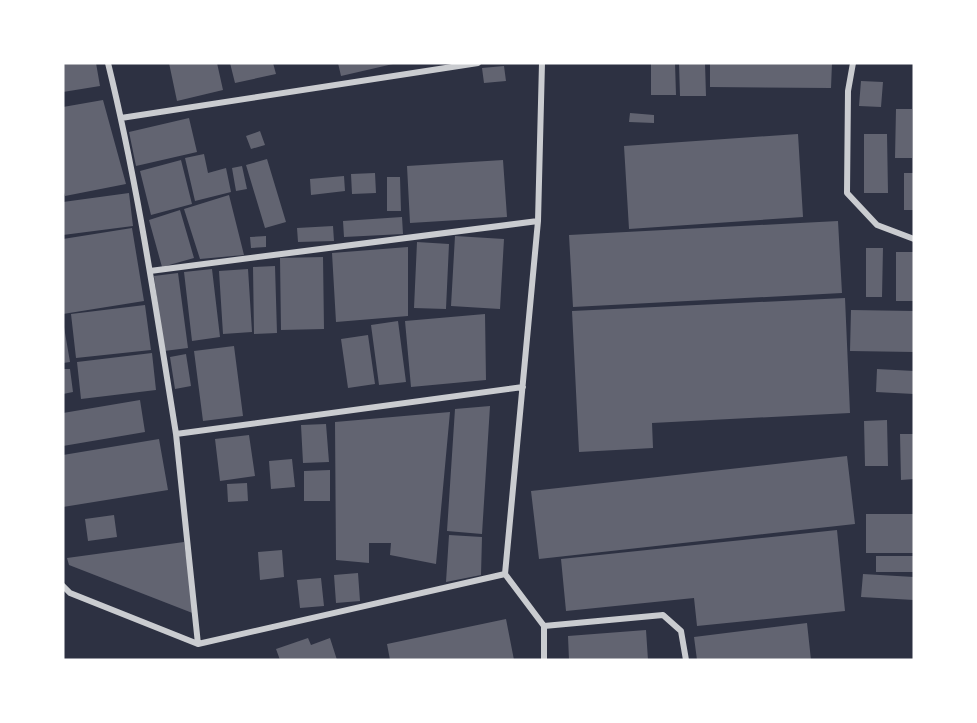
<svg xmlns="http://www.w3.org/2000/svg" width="977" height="723" font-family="Karla,sans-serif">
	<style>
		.building { fill: #626471 }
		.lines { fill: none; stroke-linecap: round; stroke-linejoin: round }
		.minor { stroke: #caccd0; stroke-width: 6 }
	</style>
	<rect width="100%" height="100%" fill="#2d3142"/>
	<path class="building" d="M63,63h33l4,23 -37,6z
		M169,63h48l6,27 -46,11z
		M230,63h43l3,11 -41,9z
		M338,63h55v1l-52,12z
		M651,63h24l1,32h-25z
		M679,63h26l1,33h-26z
		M710,63h122l-1,25 -121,-1z
		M504,66l2,15 -22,2 -2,-15z
		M861,81l22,1 -2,25 -22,-1z
		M103,100l23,84 -61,12 -2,-7v-82z
		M896,109h16v49h-17z
		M630,113l24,2v8l-25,-1z
		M189,118l8,34 -61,14 -7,-34z
		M260,131l5,14 -14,4 -5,-13z
		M798,134l5,83 -174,12 -5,-83z
		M864,134h23l1,59h-24z
		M204,154l4,19 18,-5 5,24 -36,9 -10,-43z
		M267,159l19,63 -21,6 -19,-63z
		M181,160l11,44 -41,11 -11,-44z
		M503,160l4,57 -97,6 -3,-57z
		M242,166l5,23 -11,2 -4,-23z
		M375,173l1,20 -24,1 -1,-20z
		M904,173h10v37h-10z
		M344,176l1,15 -34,4 -1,-16z
		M387,177h13l1,34h-14z
		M129,193l4,33 -70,9v-33z
		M229,195l15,60 -44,4 -16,-50z
		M180,210l14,48 -32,9 -13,-47z
		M402,217l1,17 -59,3 -1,-16z
		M838,221l4,72 -269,14 -4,-72z
		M333,226l1,15 -36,1 -1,-14z
		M132,228l12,73 -81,13v-75z
		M266,236v11l-15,1 -1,-11z
		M455,236l49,3 -4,70 -49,-3z
		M417,242l32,2 -3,65 -32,-1z
		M408,247v69l-72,6 -4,-69z
		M866,248h17l-1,49h-16z
		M896,252h17v49h-17z
		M323,257l1,72 -43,1 -1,-72z
		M275,266l2,67 -23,1 -1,-67z
		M212,269l8,68 -28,4 -8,-69z
		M248,269l4,63 -29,2 -4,-63z
		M178,273l10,75 -24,3 -10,-75z
		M845,298l5,115 -198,10 1,25 -74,4 -7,-141z
		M145,305l6,45 -75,8 -5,-44z
		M851,310l63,1v41l-64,-1z
		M485,314l1,66 -75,7 -6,-66z
		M398,321l8,61 -27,3 -8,-60z
		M63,327h1l6,35 -7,1z
		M368,335l7,49 -27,4 -7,-49z
		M234,346l9,70 -40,5 -9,-70z
		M152,353l4,37 -75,9 -4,-37z
		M186,354l5,32 -16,3 -5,-32z
		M63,369h7l3,23 -10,2z
		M877,369l37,2v23l-38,-2z
		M140,400l5,32 -82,14v-33z
		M490,406l-8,128 -35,-3 8,-122z
		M450,412l-14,152 -46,-9 1,-12h-22v20l-33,-3 -1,-138z
		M887,420l1,46h-23l-1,-45z
		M326,424l3,38 -26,1 -2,-38z
		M900,434h14v45l-13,1z
		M249,435l6,41 -35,5 -5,-42z
		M159,439l9,51 -105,17v-52z
		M847,456l8,68 -316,35 -8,-68z
		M292,459l3,28 -24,2 -2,-28z
		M330,470v31h-26v-30z
		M247,483l1,18 -20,1 -1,-18z
		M866,514h48v39h-48z
		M114,515l3,22 -29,4 -3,-22z
		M837,530l8,81 -148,15 -3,-28 -128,13 -5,-52z
		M449,535l33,2 -1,38 -35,7z
		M184,542l11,72 -126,-49 -2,-7z
		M282,550l2,27 -24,3 -2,-28z
		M876,556h38v16h-38z
		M358,573l2,28 -24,2 -2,-28z
		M863,574l51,3v23l-53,-3z
		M321,578l3,28 -24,2 -3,-28z
		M506,619l8,41h-124l-3,-16z
		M807,623l4,37h-114l-3,-23z
		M646,630l2,30h-79l-1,-24z
		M308,638l3,7 19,-7 7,22h-57l-4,-11z"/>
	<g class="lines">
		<path class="minor" d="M108,63c30,122 48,247 68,371
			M853,63l-5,28 -1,102 30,32 37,14
			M121,118l357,-55
			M150,271l388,-50
			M505,574l33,-353 4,-158
			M63,586l7,7 128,51 307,-70 39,52v34
			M544,626l119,-11 18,16 5,29
			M198,644l-22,-210 347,-47"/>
	</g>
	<rect width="977" height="723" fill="none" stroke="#ffffff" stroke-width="129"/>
</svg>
